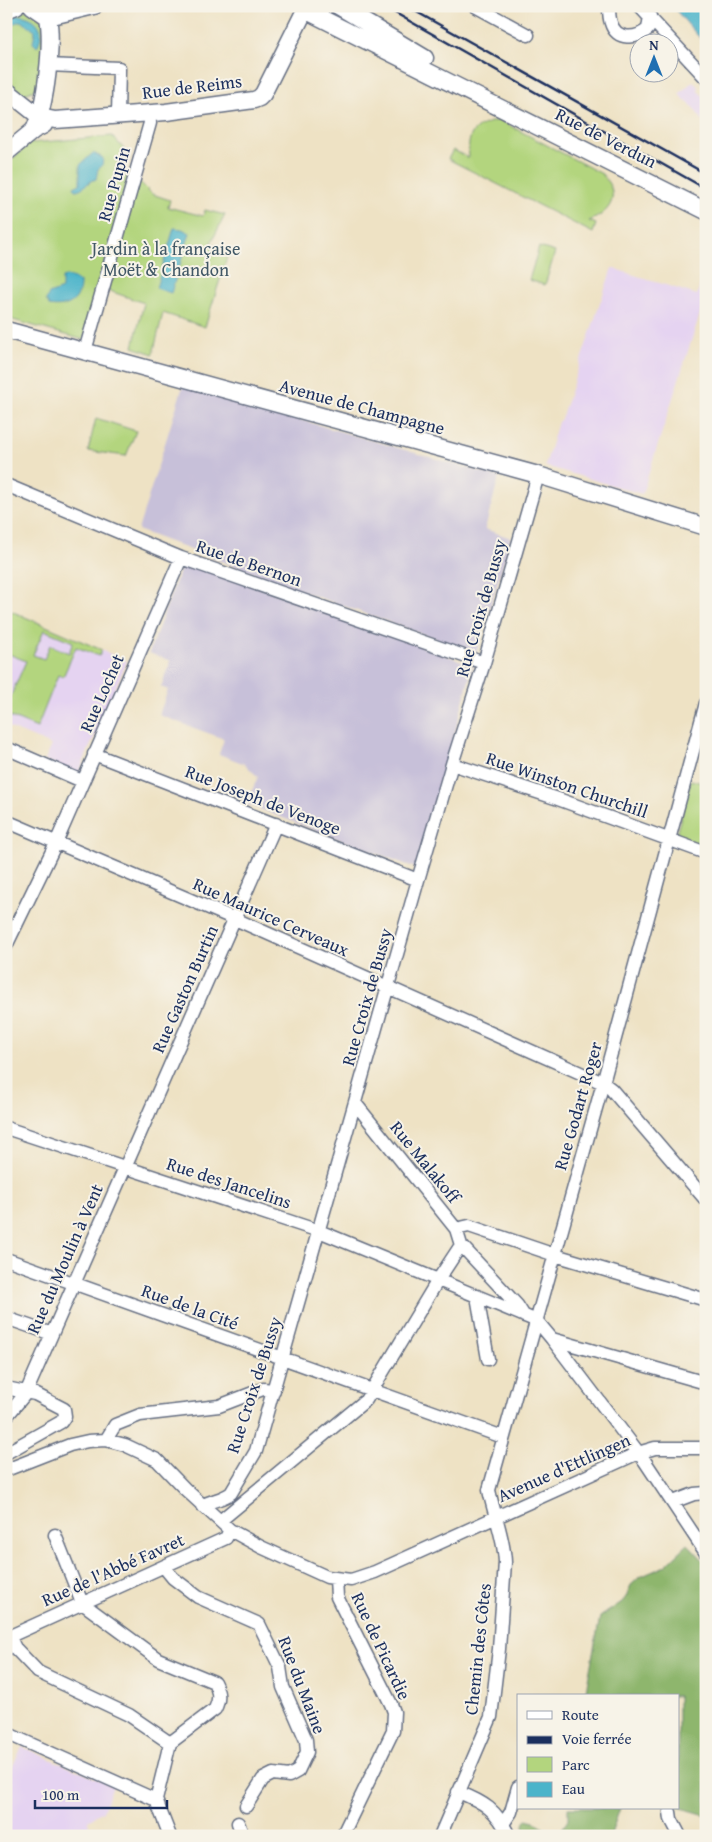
<svg xmlns="http://www.w3.org/2000/svg" width="712" height="1842" font-family="'Gentium Book Plus',serif">
	<style>
		.built { fill: #e5d3f1 }
		.industrial { fill: #c7c0d9 }
		.green { fill: #b3d57e; stroke: #67826e; fill-rule: evenodd }
		.forest { fill: #8eb66d; stroke: #547266 }
		.water { fill: #4cb4ca; stroke: #347294 }
		.lines { fill: none; stroke-linecap: round; stroke-linejoin: round }
		.minor-casing { stroke: #656e82; stroke-width: 15 }
		.major-casing { stroke: #656e82; stroke-width: 19 }
		.minor { stroke: #fff; stroke-width: 12 }
		.major { stroke: #fff; stroke-width: 16 }
		.rail { stroke: #1b2f5e; stroke-width: 2.5 }
		.labels { text-anchor: middle; stroke-width: 4; stroke-linejoin: round; paint-order: stroke }
		.street-label { font-size: 18px; fill: #1b2f5e; stroke: #f7f3e8 }
		.park-label { font-size: 18px; fill: #415866; stroke: #f7f3e8 }
	</style>
	<rect width="100%" height="100%" fill="#f7f3e8"/>
	<filter id="ink" filterUnits="userSpaceOnUse"><feTurbulence type="fractalNoise" baseFrequency=".02" numOctaves="2"/><feDisplacementMap in="SourceGraphic" scale="10" xChannelSelector="R" yChannelSelector="G"/><feConvolveMatrix kernelMatrix="1 2 1 2 8 2 1 2 1" color-interpolation-filters="sRGB"/></filter>
	<filter id="wash" filterUnits="userSpaceOnUse"><feTurbulence type="fractalNoise" baseFrequency=".0096" numOctaves="4" result="noise"/><feDisplacementMap in="SourceGraphic" scale="20" xChannelSelector="R" yChannelSelector="G"/><feGaussianBlur stdDeviation="1.12" result="paint"/><feColorMatrix in="noise" values="0 0 0 0 0 0 0 0 0 0 0 0 0 0 0 0 0 1.4 0 .05"/><feComposite in="paint" operator="in"/></filter>
	<g filter="url(#wash)">
		<rect width="100%" height="100%" fill="#eee2c4"/>
		<path class="built" d="M693,81l6,7 -2,2 9,9v19l-3,3 -11,-15 -6,-6 -1,1 -6,-7z
			M706,267v28l-64,199 -97,-28 13,-44 3,-3 51,-151 85,27z
			M11,611l116,50 -48,111 -3,1 -31,-13 6,-15 -45,-19v-104z
			M22,1747l91,39 -10,25 -15,9 2,16h-84v-57z"/>
		<path class="industrial" d="M183,386l316,91 -14,52 26,9 -35,115 -197,-70 -141,-53z
			M184,560l289,105 -55,204 -172,-65 12,-27 -13,-13 -26,-10 5,-15 -65,-24 9,-25 -7,-3 10,-26 -22,-8z"/>
		<path class="green" d="M26,10l17,10v43l-6,26 -15,6 -16,-12v-70z
			M499,120l103,54c3,4 7,9 9,14 6,17 -9,28 -22,33l7,3 -3,9 -145,-74 5,-9 16,8c-2,-26 4,-32 30,-38z
			M112,136l12,13 -7,25 11,3 -44,163 -78,-22v-154l25,-21z
			M138,180l14,14 18,6 -2,7 35,9 2,-6 20,5 -14,28 18,8 -24,76 -42,-14 -10,41 -20,-7 11,-44 -37,-13z
			M539,247l16,5 -10,33 -16,-5z
			M96,418l40,13 -10,25 -38,-5z
			M11,611l91,39 -3,6 -23,-9 -13,30 -5,-2 -21,53 -31,-13v-8l20,-46 -20,-8v-31zM44,630l29,12 -4,11 -19,-8 -6,14 -11,-4z
			M691,780l15,4v62l-30,-11z"/>
		<path class="forest" d="M688,1544l18,19v252l-28,-8v-111h-93l15,-79 22,-15 4,-5 5,-12 9,-8 25,-11z
			M568,1808h52l-9,26 -2,2h-83l-2,-11 2,-5 8,2 24,13 10,-15z"/>
		<path class="water" d="M672,6h34v39z
			M15,15c19,0 33,12 22,32l-4,-4 2,-13 -14,-9 -10,3 -5,-3v-2z
			M93,153l10,5 -1,8 -4,3 -2,10c-9,3 -13,11 -21,11l-1,-3 6,-3v-19z
			M174,228l8,1 8,4 -19,60 -15,-5z
			M67,276l7,2 6,4c1,20 -14,27 -31,24l-3,-6 3,-6 13,-5v-11z"/>
	</g>
	<g filter="url(#ink)">
		<g class="lines">
			<defs>
				<path id="minor" d="M475,6l53,29
					M609,6c0,6 0,12 2,17 5,18 26,16 37,6l2,-13
					M639,6l67,72
					M47,65l72,3 -1,48
					M85,351l65,-228 -1,-10
					M6,485l175,73 303,105
					M6,748l76,33
					M94,754l324,126
					M452,764l106,35 148,54
					M6,821l229,98 368,164 8,6 95,111
					M6,946l50,-103 125,-285
					M355,1103l101,126 5,16 56,60 7,11
					M6,1128l313,103 119,49 -72,120 -146,121
					M456,1229l13,-3 86,29 151,45
					M461,1245l-23,35 99,41 15,18 92,121 62,93
					M6,1259l497,178
					M477,1296l11,63
					M6,1318l46,16
					M552,1339l154,44
					M6,1388l29,6 29,15 1,7 -4,6 -55,31
					M6,1417l20,-24 250,-569
					M106,1440l9,-15 25,-10 79,-9 44,-17 11,1
					M6,1470l64,-25 18,-4 18,-1 19,5 32,15 28,29 35,32 10,9 31,17 66,30 24,3 24,-8 263,-119 17,-5h51
					M673,1502l21,-8 12,-1
					M202,1506c9,-6 20,-6 29,-13l25,-42 162,-571 34,-116 32,-101 54,-188
					M55,1535l27,68 76,56 56,23c5,10 6,17 1,27l-45,34 -14,57
					M164,1567l9,11 25,19 61,27 21,43 3,20 23,53 1,12 -9,19 -9,5 -16,-2 -10,5 -17,27
					M336,1578l1,19 54,107 3,8 -1,19 -51,105
					M9,1636l6,12 23,24 91,43 41,28
					M6,1638l220,-100 4,-8
					M6,1733l150,67
					M458,1792c26,10 39,18 51,44
					M156,1800l14,36
					M670,1812l1,7 9,17
					M238,1823l5,13
					M503,1824l8,-12 7,-25
					M440,1836l51,-119 8,-68 6,-87c-1,-25 -11,-47 -16,-72l114,-407 103,-380"/>
				<path id="major" d="M32,6l16,11c5,27 -2,88 -14,113
					M338,6l87,52
					M6,10l10,-4
					M305,10l401,201
					M48,17l46,-11
					M6,90l34,27 15,3 111,-8 88,-12 5,-2 4,-4 42,-84 5,-4
					M6,153l28,-23 10,-5
					M6,330l532,145 168,52"/>
			</defs>
			<use href="#minor" class="minor-casing"/>
			<use href="#major" class="major-casing"/>
			<use href="#minor" class="minor"/>
			<use href="#major" class="major"/>
			<path class="rail" d="M383,6l323,183
				M406,6l300,168"/>
		</g>
	</g>
	<g class="labels">
		<g class="street-label">
			<text transform="translate(192 87) rotate(-7)" y="6">Rue de Reims</text>
			<text transform="translate(606 138) rotate(27)" y="6">Rue de Verdun</text>
			<text transform="translate(114 184) rotate(-74)" y="6">Rue Pupin</text>
			<text transform="translate(362 407) rotate(15)" y="6">Avenue de Champagne</text>
			<text transform="translate(249 563) rotate(19)" y="6">Rue de Bernon</text>
			<text transform="translate(481 608) rotate(-74)" y="6">Rue Croix de Bussy</text>
			<text transform="translate(102 693) rotate(-66)" y="6">Rue Lochet</text>
			<text transform="translate(567 785) rotate(19)" y="6">Rue Winston Churchill</text>
			<text transform="translate(263 800) rotate(21)" y="6">Rue Joseph de Venoge</text>
			<text transform="translate(271 917) rotate(24)" y="6">Rue Maurice Cerveaux</text>
			<text transform="translate(185 989) rotate(-66)" y="6">Rue Gaston Burtin</text>
			<text transform="translate(367 997) rotate(-74)" y="6">Rue Croix de Bussy</text>
			<text transform="translate(578 1106) rotate(-74)" y="6">Rue Godart Roger</text>
			<text transform="translate(425 1162) rotate(51)" y="6">Rue Malakoff</text>
			<text transform="translate(229 1183) rotate(18)" y="6">Rue des Jancelins</text>
			<text transform="translate(65 1259) rotate(-66)" y="6">Rue du Moulin à Vent</text>
			<text transform="translate(190 1307) rotate(20)" y="6">Rue de la Cité</text>
			<text transform="translate(254 1385) rotate(-72)" y="6">Rue Croix de Bussy</text>
			<text transform="translate(564 1468) rotate(-24)" y="6">Avenue d'Ettlingen</text>
			<text transform="translate(113 1570) rotate(-24)" y="6">Rue de l'Abbé Favret</text>
			<text transform="translate(381 1646) rotate(65)" y="6">Rue de Picardie</text>
			<text transform="translate(478 1649) rotate(-84)" y="6">Chemin des Côtes</text>
			<text transform="translate(302 1685) rotate(69)" y="6">Rue du Maine</text>
		</g>
		<g class="park-label">
			<text x="166" y="255">Jardin à la française<tspan x="166" dy="21">Moët &amp; Chandon</tspan></text>
		</g>
	</g>
	<rect width="712" height="1842" fill="none" stroke="#f7f3e8" stroke-width="25"/>
	<rect x="517" y="1694" width="162" height="115" fill="#f7f3e8" stroke="#9fa5b1"/>
	<rect x="527" y="1711" width="25" height="8" fill="#ffffff" stroke="#9fa5b1"/>
	<text x="562" y="1720" font-size="15" fill="#1b2f5e">Route</text>
	<rect x="527" y="1736" width="25" height="8" fill="#1b2f5e" stroke="#9fa5b1"/>
	<text x="562" y="1744" font-size="15" fill="#1b2f5e">Voie ferrée</text>
	<rect x="527" y="1757" width="25" height="15" fill="#b3d57e" stroke="#9fa5b1"/>
	<text x="562" y="1770" font-size="15" fill="#1b2f5e">Parc</text>
	<rect x="527" y="1782" width="25" height="15" fill="#4cb4ca" stroke="#9fa5b1"/>
	<text x="562" y="1794" font-size="15" fill="#1b2f5e">Eau</text>
	<g transform="translate(654 58)"><circle r="24" fill="#f7f3e8" stroke="#9fa5b1"/>
	<path d="M0-4L9 19L0 12L-9 19Z" fill="#1f6fb2"/>
	<text y="-8" font-size="14" font-weight="bold" text-anchor="middle" fill="#1b2f5e">N</text>
	</g>
	<path d="M35 1800v8h132v-8" fill="none" stroke="#1b2f5e" stroke-width="2.5"/>
	<text x="42" y="1800" font-size="15" fill="#1b2f5e" stroke="#f7f3e8" stroke-width="4" paint-order="stroke">100 m</text>
</svg>
